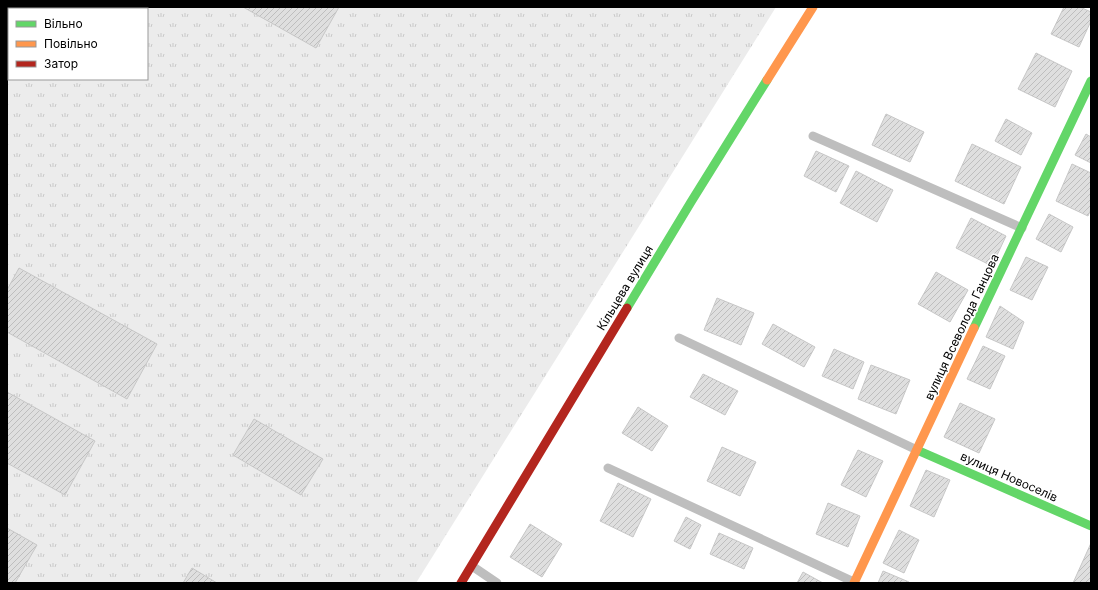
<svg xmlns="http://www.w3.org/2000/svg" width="1098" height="590" font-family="Inter,sans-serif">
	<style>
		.grass { fill: url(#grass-tufts) }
		.building { fill: url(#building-hatch); stroke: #c7c7c7 }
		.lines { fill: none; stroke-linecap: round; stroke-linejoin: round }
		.lane { stroke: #bebebe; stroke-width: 9 }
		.fast { stroke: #63d668; stroke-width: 9 }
		.slow { stroke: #ff974d; stroke-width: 9 }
		.jam { stroke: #b3261e; stroke-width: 9 }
		.labels { text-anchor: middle; stroke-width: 3; stroke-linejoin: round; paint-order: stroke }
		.street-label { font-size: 12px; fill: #000; stroke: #fff }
	</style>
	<defs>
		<pattern id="grass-tufts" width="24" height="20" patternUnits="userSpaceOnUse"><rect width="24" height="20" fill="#ececec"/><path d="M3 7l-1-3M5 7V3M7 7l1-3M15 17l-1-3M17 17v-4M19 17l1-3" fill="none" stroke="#c9c9c9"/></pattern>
		<pattern id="building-hatch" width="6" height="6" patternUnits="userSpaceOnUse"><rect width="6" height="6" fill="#dfdfdf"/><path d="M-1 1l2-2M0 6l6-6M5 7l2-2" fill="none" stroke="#bebebe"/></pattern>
	</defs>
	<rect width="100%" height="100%" fill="#fff"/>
	<path class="grass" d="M12,7h764l-360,576h-409v-568l2,-3v67h138v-70h-136z"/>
	<path class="building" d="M243,7h96l-23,41z
		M1064,7h16l11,5v9l-12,26 -28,-13z
		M1036,53l36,18 -17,36 -37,-18z
		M886,114l38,18 -14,30 -38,-17z
		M1006,119l26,14 -11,22 -26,-14z
		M1086,134l5,3v26l-16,-8z
		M972,144l49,23 -17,37 -49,-23z
		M816,151l33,15 -13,26 -32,-16z
		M1072,164l19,9v36l-3,7 -32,-15z
		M856,171l37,19 -16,32 -37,-19z
		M1049,214l24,13 -12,25 -25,-13z
		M971,218l35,18 -14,30 -36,-18z
		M1026,257l22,10 -16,33 -22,-10z
		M19,268l138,76 -30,55 -120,-67v-42z
		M936,272l32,18 -18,32 -32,-18z
		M717,298l37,15 -13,32 -37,-15z
		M1000,306l24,16 -11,27 -27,-12z
		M773,324l42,23 -11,20 -42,-23z
		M983,346l22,10 -15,33 -23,-10z
		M834,349l30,13 -11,27 -31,-13z
		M871,365l39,15 -14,34 -38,-15z
		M703,374l35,17 -13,24 -35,-18z
		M7,392l88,49 -30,54 -58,-32z
		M960,403l35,16 -16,34 -35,-16z
		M638,407l30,19 -16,25 -30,-18z
		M254,419l69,40 -22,36 -68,-40z
		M722,447l34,15 -16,34 -33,-15z
		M858,450l25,11 -17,36 -25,-12z
		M926,470l24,10 -16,37 -24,-11z
		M618,483l33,16 -18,38 -33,-16z
		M828,503l32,13 -12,31 -32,-13z
		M686,517l15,8 -11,24 -16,-8z
		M530,524l32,20 -20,33 -32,-20z
		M7,528l30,17 -22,38h-8z
		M899,530l20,10 -15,33 -21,-10z
		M719,533l34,15 -9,21 -34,-15z
		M1091,543v40h-18z
		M192,568l25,15h-34z
		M883,571l26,11v1h-31z
		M803,572l20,11h-26z"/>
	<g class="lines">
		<path class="lane" d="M813,136l209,92
			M679,338l238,112
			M608,468l246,114
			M472,566l25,17"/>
		<path class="fast" d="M627,308l64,-106 76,-122
			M974,328l117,-247
			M917,450l174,76"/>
		<path class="slow" d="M767,80l46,-73
			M854,583l120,-255"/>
		<path class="jam" d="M461,583l166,-275"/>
	</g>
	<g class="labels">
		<g class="street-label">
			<text transform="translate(625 288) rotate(-59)" y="4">Кільцева вулиця</text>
			<text transform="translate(962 327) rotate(-65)" y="4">вулиця Всеволода Ганцова</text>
			<text transform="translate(1009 477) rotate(24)" y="4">вулиця Новоселів</text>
		</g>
	</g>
	<rect width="1098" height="590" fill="none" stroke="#000000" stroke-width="16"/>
	<rect x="8" y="8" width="140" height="72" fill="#ffffff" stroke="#999999"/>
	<rect x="16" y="21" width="20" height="6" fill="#63d668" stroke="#999999"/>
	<text x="44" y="28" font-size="12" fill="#000000">Вільно</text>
	<rect x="16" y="41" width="20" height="6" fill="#ff974d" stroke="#999999"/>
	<text x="44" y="48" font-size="12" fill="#000000">Повільно</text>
	<rect x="16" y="61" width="20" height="6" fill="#b3261e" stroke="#999999"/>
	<text x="44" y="68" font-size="12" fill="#000000">Затор</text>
</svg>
